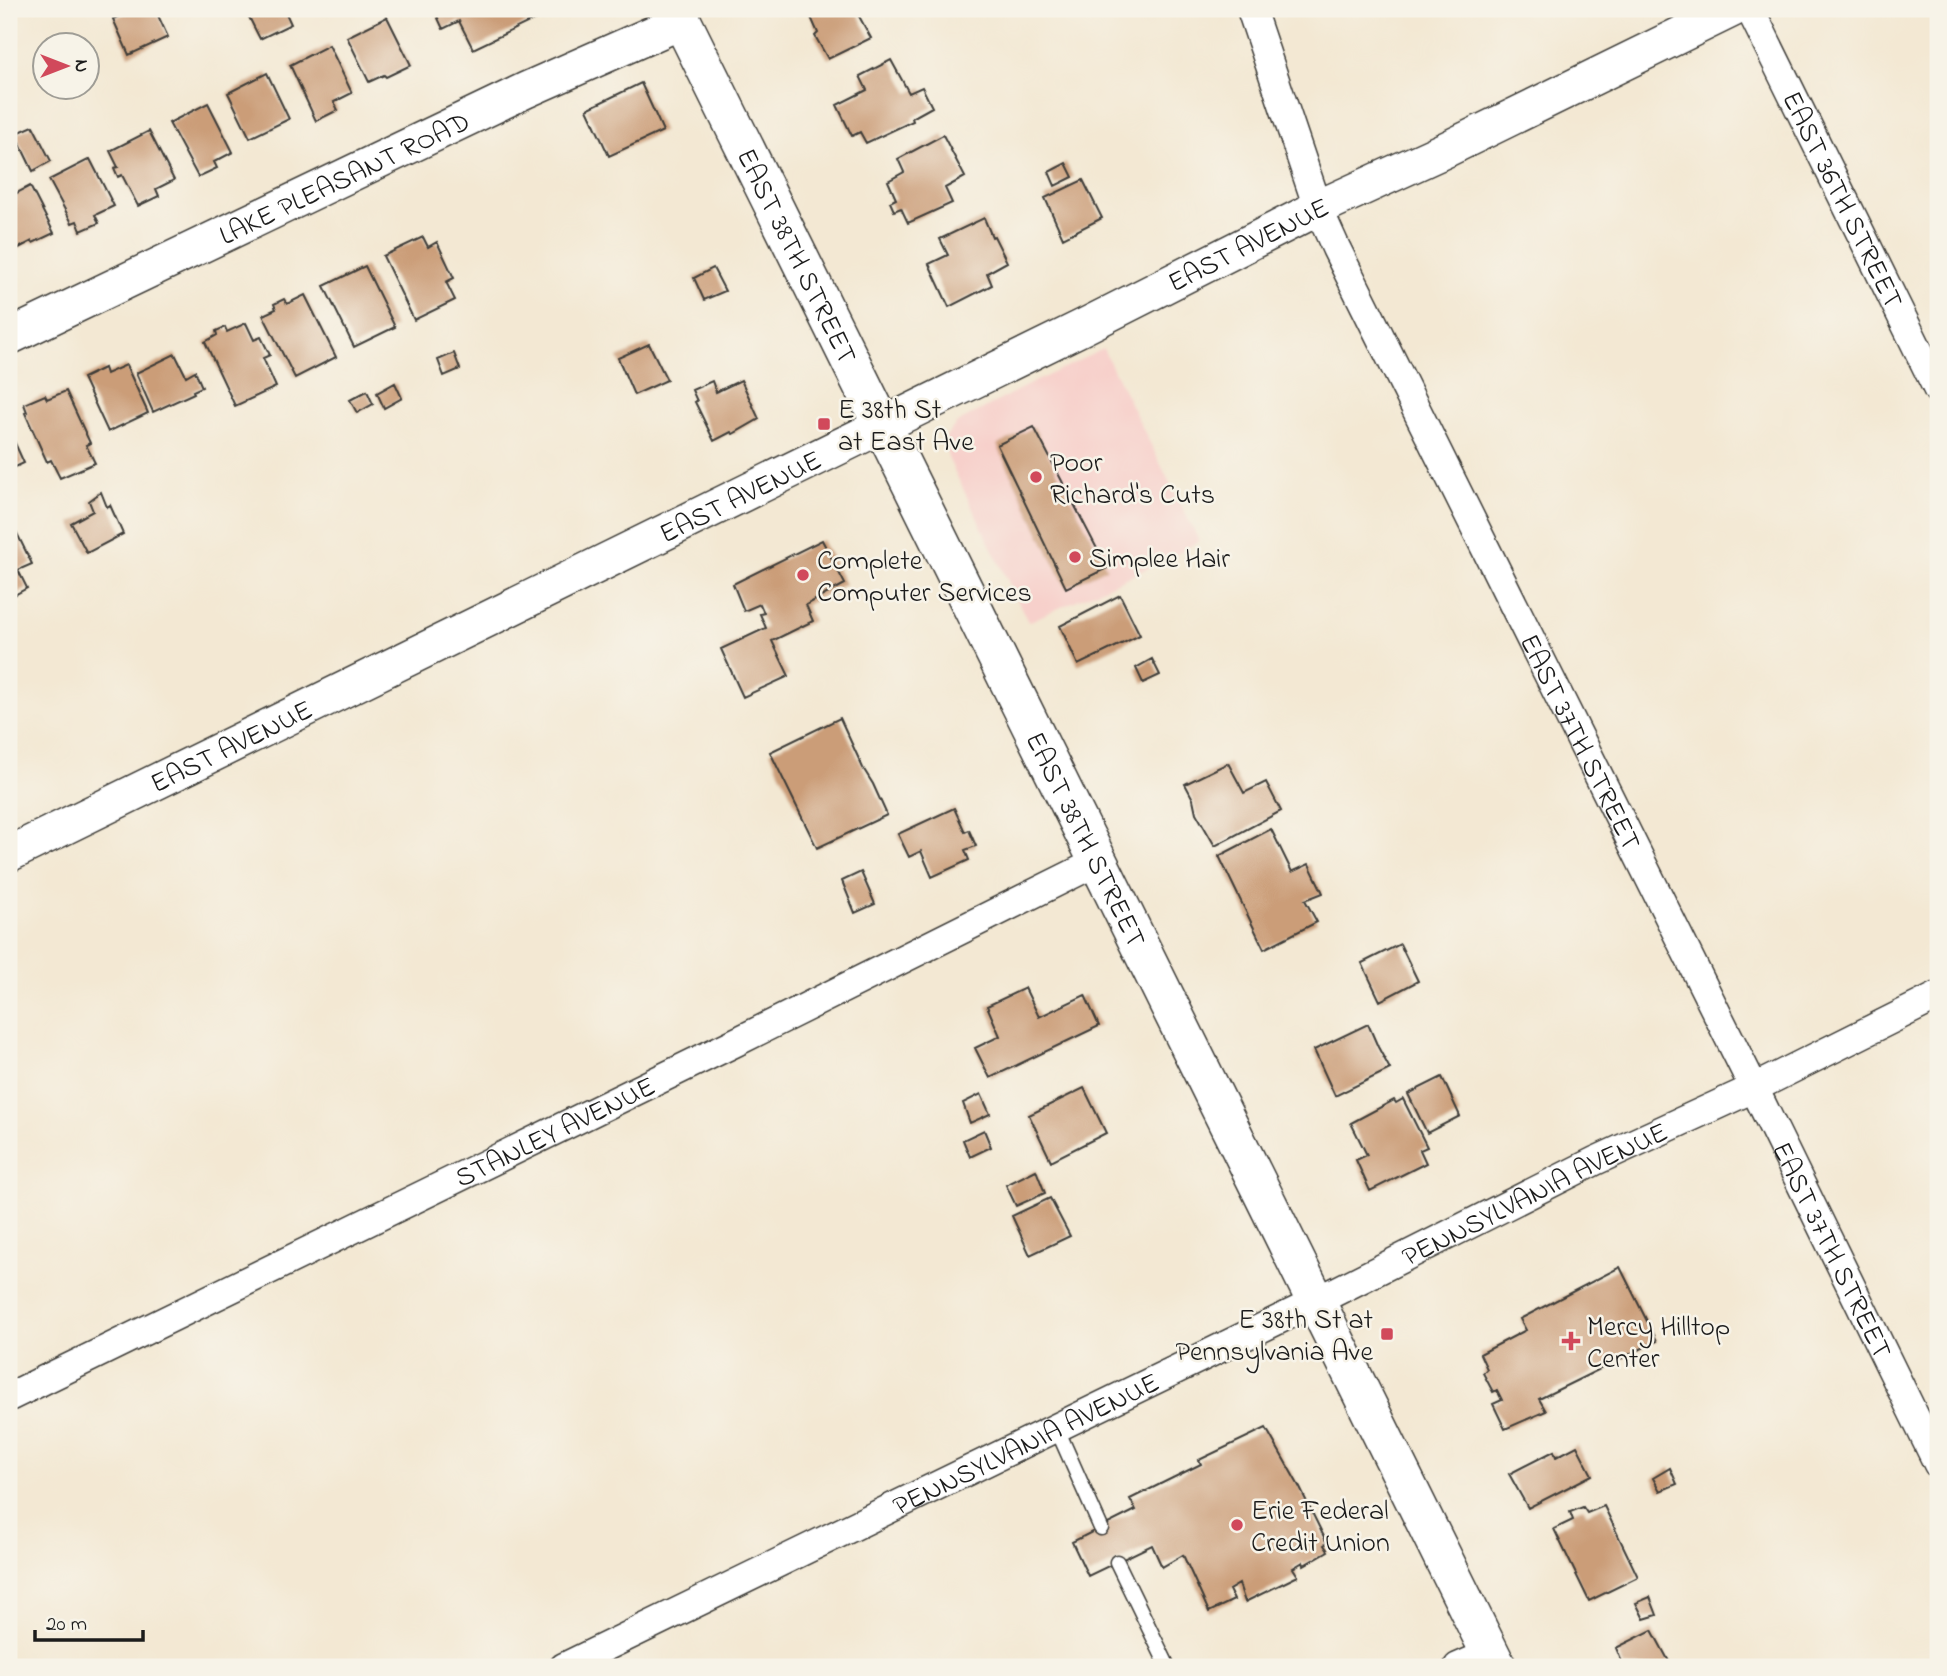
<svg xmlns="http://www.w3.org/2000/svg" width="1947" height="1676" font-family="'Indie Flower',sans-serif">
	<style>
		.built { fill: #f7d0cb }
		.building { fill: #cb9d78 }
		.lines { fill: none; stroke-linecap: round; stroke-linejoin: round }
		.service-casing { stroke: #3c3b37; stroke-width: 17 }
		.minor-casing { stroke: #3c3b37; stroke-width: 31 }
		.tertiary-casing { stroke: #3c3b37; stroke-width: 38 }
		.secondary-casing { stroke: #3c3b37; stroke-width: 41 }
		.service { stroke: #fff; stroke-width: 14 }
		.minor { stroke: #fff; stroke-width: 28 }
		.tertiary { stroke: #fff; stroke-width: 35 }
		.secondary { stroke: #fff; stroke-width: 38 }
		.poi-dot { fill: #d1495b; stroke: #f7f3e8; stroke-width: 2.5 }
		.labels { text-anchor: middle; stroke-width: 5; stroke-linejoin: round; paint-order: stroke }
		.street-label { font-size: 28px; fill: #1c1c1c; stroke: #f7f3e8 }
		.poi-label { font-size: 28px; fill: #1c1c1c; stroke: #f7f3e8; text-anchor: start }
	</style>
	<rect width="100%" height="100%" fill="#f7f3e8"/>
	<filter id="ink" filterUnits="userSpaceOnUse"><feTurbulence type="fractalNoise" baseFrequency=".0143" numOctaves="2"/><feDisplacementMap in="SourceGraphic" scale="14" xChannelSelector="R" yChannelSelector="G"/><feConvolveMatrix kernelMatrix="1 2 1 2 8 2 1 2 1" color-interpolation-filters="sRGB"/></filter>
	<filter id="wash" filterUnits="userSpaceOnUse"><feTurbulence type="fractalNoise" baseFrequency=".00686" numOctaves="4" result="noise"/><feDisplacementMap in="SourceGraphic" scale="28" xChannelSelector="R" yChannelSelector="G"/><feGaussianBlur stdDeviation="1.57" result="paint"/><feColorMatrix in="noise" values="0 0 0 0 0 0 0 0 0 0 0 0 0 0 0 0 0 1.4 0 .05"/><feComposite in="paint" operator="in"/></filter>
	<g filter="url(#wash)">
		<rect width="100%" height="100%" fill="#f3e8d3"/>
		<path class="built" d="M1103,349l96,192 -29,17 -142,64 -80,-164 -4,-19 13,-16 67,-36z"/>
		<g id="blocks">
			<path class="building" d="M133,9h22l13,28 -39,18 -16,-36z
				M245,9h39l7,15 -31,15z
				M452,9h104l-83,40 -14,-28 -16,8 -6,-13z
				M822,9h33l16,29 -43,21 -13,-23 3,-3 -8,-18z
				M387,17l24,48 -25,12 -2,-2 -15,7 -22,-45z
				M71,32l6,14h-15l-4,-8z
				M329,45l23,48 -18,9 4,8 -22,11 -26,-56z
				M891,60l18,33 13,-6 10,20 -20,11 1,3 -47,22 -6,-11 -8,4 -15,-31 30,-15 -7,-14z
				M267,73l22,46 -39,19 -22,-45z
				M641,83l22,48 -54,25 -22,-47z
				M208,103l25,49 -19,10 3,6 -19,9 -29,-54z
				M33,126l18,35 -18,10 -18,-37z
				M149,131l25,49 -18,9 3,7 -21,10 -16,-31 -4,2 -4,-9 4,-1 -8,-16z
				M943,135l22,42 -20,11 7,15 -44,20 -7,-15 -7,3 -4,-9 6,-3 -8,-18 16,-9 -6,-13z
				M90,159l24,47 -19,9 4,8 -18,8 -4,-10 -5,2 -23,-43z
				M1066,163l7,14 -18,9 -6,-14z
				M1083,180l19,38 -39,20 -18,-40z
				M30,186l24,47 -21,10 -1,-2 -19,10 -4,-9v-45z
				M984,218l8,19 2,-1 13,26 -20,11 5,12 -43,22 -20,-43 19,-9 -8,-16z
				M423,237l5,10 9,-5 17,36 -8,4 9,18 -41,20 -31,-64z
				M365,266l30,61 -41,20 -30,-61z
				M713,268l12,23 -21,9 -10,-22z
				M305,295l31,62 -41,21 -32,-63 13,-6 -2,-5 10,-5 3,5z
				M246,323l8,17 7,-3 9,18 -7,3 13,29 -41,19 -30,-64 12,-7 -1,-4 9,-4 2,5z
				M649,344l18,36 -33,15 -16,-37z
				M454,353l6,16 -16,7 -6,-16z
				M175,354l11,22 9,-5 7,16 -9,4 1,2 -41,19 -17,-39z
				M126,365l22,48 -40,19 -25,-54 21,-10 2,6z
				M741,380l18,39 -26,15 -2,-2 -17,9 -19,-39 2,-1 -5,-11 20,-9 4,11z
				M395,383l7,15 -18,10 -7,-15z
				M66,391l24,52 -4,2 9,18 -35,15 -9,-18 -4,2 -22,-49 2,-1 -3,-8 21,-9 2,4z
				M367,391l6,13 -16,9 -7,-13z
				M1034,427l73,141 -41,20 -69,-143z
				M9,430l15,33 -15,7z
				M101,492l6,15 3,-2 13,29 -36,19 -16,-30 22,-12 -4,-10z
				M9,517l23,47 -14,6 9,18 -18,10z
				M822,540l23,44 -39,21 7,16 -41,20 17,35 -46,21 -22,-48 45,-21 -6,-14 4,-1 -4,-9 -16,7 -11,-27z
				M1120,595l20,40 -62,30 -18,-39z
				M1152,659l8,16 -17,8 -7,-15z
				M840,718l23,50 10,16 14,31 -70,33 -47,-96z
				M1228,763l16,30 22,-11 15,29 -66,35 -19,-33 -3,-14 -8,-15z
				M954,808l11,24 4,-2 7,16 -11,4 4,10 -37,17 -11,-26 -12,6 -11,-23z
				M1271,829l21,43 17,-8 14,29 -18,7 12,22 -53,27 -45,-93z
				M861,872l14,32 -20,9 -13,-32z
				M1400,944l18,37 -38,20 -18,-38z
				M1025,988l14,29 46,-22 14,31 -109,52 -15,-30 25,-12 -13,-30z
				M1368,1024l10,23 12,22 -55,27 -21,-46z
				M1442,1077l18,39 -33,17 -19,-39z
				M1084,1088l22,45 -55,28 -22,-46z
				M981,1094l9,20 -20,9 -7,-20z
				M1403,1099l24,48 -7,3 6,13 -56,28 -14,-31 11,-5 -16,-32 43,-23 2,3z
				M984,1130l7,17 -21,10 -7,-17z
				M1036,1170l9,23 -29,13 -10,-21z
				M1050,1198l20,38 -40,19 -18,-39z
				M1620,1267l37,74 -118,58 7,12 -41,18 -12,-25 9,-4 -5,-10 -4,2 -10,-19 4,-4 -7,-15 46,-24 -6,-11z
				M1266,1428l34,60 27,55 -3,2 4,6 -24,14 -1,-3 -10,6 5,8 -53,26 -6,-18 -10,6 5,10 -25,12 -26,-57 -21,12 -10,-22 -64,31 -16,-34 64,-32 -6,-11 71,-35 -2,-4z
				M1577,1446l15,29 -64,33 -19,-34 45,-23 2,6z
				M1670,1468l7,16 -17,7 -7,-13z
				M1604,1506l34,71 -49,24 -35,-72 19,-9 -3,-8 13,-5 4,6z
				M1650,1597l7,18 -13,4 -8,-16z
				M1652,1630l20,37h-48l-8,-19z"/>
		</g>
	</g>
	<g filter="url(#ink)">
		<use href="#blocks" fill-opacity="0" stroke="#3c3b37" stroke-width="2"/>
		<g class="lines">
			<defs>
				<path id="service" d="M1057,1429l44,99
					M1117,1562l51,105"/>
				<g id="minor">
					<path id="s1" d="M1251,9l67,199 18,40 418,840 184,376"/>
					<path id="s2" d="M1750,9l188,381"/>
					<path id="s3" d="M9,1397l729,-356 361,-180"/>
					<path id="s4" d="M564,1667l753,-366 278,-140 159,-73 184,-92"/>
					<path d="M1458,1667l32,-14"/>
				</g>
				<g id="tertiary">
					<path id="s5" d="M9,337l517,-247 156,-69"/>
					<path id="s6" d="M9,854l1076,-528 233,-118 129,-59 286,-140"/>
				</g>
				<g id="secondary">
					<path id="s7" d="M676,9l821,1658"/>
				</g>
			</defs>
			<use href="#service" class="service-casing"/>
			<use href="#minor" class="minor-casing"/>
			<use href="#tertiary" class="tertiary-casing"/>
			<use href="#secondary" class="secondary-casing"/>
			<use href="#service" class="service"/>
			<use href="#minor" class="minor"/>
			<use href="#tertiary" class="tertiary"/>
			<use href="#secondary" class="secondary"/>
		</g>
	</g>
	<g class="poi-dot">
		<rect x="817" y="417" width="14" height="14" rx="3.5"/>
		<circle cx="1036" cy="477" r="7"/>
		<circle cx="1075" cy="557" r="7"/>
		<circle cx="803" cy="575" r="7"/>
		<rect x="1380" y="1327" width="14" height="14" rx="3.5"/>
		<path d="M1567.5 1330.5h7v7h7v7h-7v7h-7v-7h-7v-7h7z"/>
		<circle cx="1237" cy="1525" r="7"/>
	</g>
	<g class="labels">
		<g class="street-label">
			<text dy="10" stroke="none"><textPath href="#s5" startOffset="371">LAKE PLEASANT ROAD</textPath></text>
			<text dy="10" stroke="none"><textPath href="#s2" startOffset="212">EAST 36TH STREET</textPath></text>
			<text dy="10" stroke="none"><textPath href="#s6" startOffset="1381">EAST AVENUE</textPath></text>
			<text dy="10" stroke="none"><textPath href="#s7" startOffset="275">EAST 38TH STREET</textPath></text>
			<text dy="10" stroke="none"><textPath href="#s6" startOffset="814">EAST AVENUE</textPath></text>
			<text dy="10" stroke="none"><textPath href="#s1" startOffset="805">EAST 37TH STREET</textPath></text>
			<text dy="10" stroke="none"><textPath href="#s6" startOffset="247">EAST AVENUE</textPath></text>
			<text dy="10" stroke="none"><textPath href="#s7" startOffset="926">EAST 38TH STREET</textPath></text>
			<text dy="10" stroke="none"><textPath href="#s3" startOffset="607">STANLEY AVENUE</textPath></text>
			<text dy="10" stroke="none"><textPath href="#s4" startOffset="1080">PENNSYLVANIA AVENUE</textPath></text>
			<text dy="10" stroke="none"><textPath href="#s1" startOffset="1372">EAST 37TH STREET</textPath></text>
			<text dy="10" stroke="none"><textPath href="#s4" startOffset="513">PENNSYLVANIA AVENUE</textPath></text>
		</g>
		<g class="poi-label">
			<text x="838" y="418">E 38th St<tspan x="838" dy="32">at East Ave</tspan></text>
			<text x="1050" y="471">Poor<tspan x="1050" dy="32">Richard's Cuts</tspan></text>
			<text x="1089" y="567">Simplee Hair</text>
			<text x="817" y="569">Complete<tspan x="817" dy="32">Computer Services</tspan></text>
			<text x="1373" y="1328" text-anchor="end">E 38th St at<tspan x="1373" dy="32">Pennsylvania Ave</tspan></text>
			<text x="1587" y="1335">Mercy Hilltop<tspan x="1587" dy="32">Center</tspan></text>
			<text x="1251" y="1519">Erie Federal<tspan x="1251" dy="32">Credit Union</tspan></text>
		</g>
	</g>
	<rect width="1947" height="1676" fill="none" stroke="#f7f3e8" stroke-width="35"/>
	<g transform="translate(66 66) rotate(90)"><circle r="33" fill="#f7f3e8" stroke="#9f9d96" stroke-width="2"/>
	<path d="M0-5L12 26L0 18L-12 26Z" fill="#d1495b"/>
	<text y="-10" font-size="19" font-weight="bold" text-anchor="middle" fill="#1c1c1c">N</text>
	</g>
	<path d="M35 1630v10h108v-10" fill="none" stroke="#1c1c1c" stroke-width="3.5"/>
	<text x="46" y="1630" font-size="21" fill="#1c1c1c" stroke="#f7f3e8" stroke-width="5" paint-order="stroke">20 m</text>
</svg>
